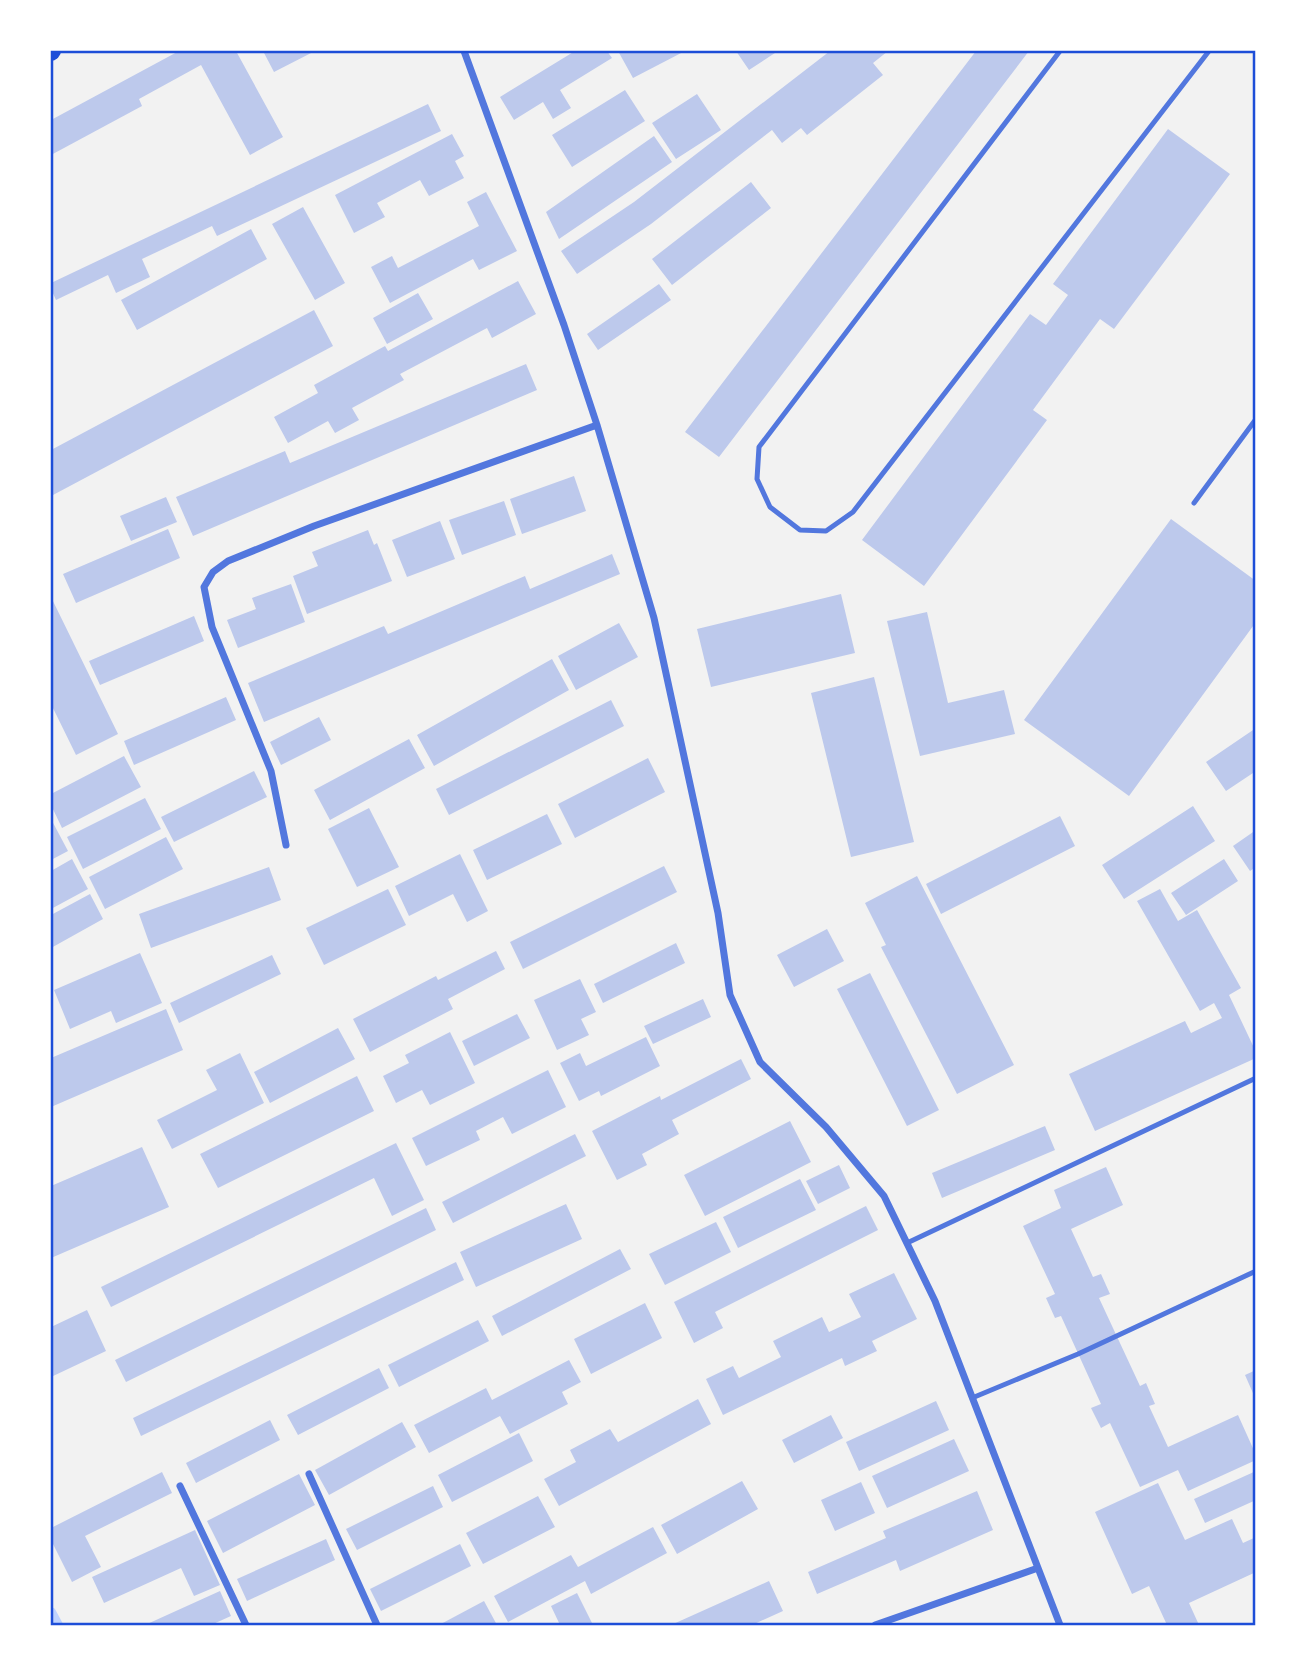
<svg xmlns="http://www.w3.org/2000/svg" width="1307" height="1676" font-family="'Archivo Narrow',sans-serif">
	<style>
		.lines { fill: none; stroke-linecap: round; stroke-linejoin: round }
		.stream { stroke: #bfd3fe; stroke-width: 10 }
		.building { fill: #bdc9ec }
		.service { stroke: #5277de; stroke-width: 5 }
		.minor { stroke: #5277de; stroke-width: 7 }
		.primary { stroke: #1d4ed8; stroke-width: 18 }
		.neatline { fill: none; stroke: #1d4ed8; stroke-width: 2.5 }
	</style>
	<rect width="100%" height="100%" fill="#f2f2f2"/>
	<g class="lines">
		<path class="stream" d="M51,1612l7,13"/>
	</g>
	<path class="building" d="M179,51h57l47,86 -33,18 -49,-90 -62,34 3,7 -91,49v-35z
		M263,51h52l-41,21z
		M575,51h32l5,7 -52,32 11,18 -18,11 -10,-17 -29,18 -14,-23z
		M618,51h67l-52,27z
		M736,51h42l-29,19z
		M830,51h58l-15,12 10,12 -76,60 -6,-7 -19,15 -10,-13 -121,94 -74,50 -16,-23 73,-49z
		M976,51h53l-310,406 -34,-25z
		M625,90l20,31 -73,46 -20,-32z
		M697,94l24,36 -45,29 -24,-36z
		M428,104l13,27 -224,105 -5,-10 -70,33 8,18 -34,16 -8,-18 -52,25 -5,-11v-6z
		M1168,129l62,45 -116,155 -14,-10 -67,91 14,10 -123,166 -62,-46 168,-226 16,11 22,-30 -15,-11z
		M452,134l12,22 -9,5 9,17 -35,18 -9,-16 -43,23 8,14 -31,16 -19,-38z
		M654,136l18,26 -113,77 -13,-27z
		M751,182l20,26 -99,77 -20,-26z
		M486,192l31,59 -38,19 -6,-11 -83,44 -19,-36 21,-11 6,12 81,-42 -12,-24z
		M303,207l42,76 -30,17 -43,-76z
		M251,229l16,30 -130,71 -16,-30z
		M518,281l18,33 -44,24 -5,-10 -87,46 4,6 -52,28 7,12 -24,13 -7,-12 -40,22 -14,-26 44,-24 -4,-8 71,-39 3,5z
		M659,284l12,16 -73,50 -11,-16z
		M418,293l15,26 -46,25 -14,-26z
		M314,310l19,36 -280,149 -2,-5v-40z
		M526,364l11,26 -344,146 -17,-39 109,-46 5,12z
		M574,476l12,35 -64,23 -12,-35z
		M166,497l11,25 -46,19 -11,-25z
		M504,501l12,34 -54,20 -13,-35z
		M1171,519l85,62v41l-127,174 -105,-76z
		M440,521l15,38 -48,18 -15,-37z
		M168,529l12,29 -104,45 -13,-29z
		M368,530l6,15 3,-2 15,38 -85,33 -14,-38 25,-10 -6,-14z
		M612,554l8,20 -356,148 -16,-39 136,-57 4,8 137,-58 5,13z
		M291,584l14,38 -67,26 -11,-28 29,-11 -4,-11z
		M841,594l14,59 -144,34 -14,-58z
		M51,597l67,137 -42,21 -25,-51z
		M927,612l21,91 56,-13 11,44 -95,22 -33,-135z
		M194,616l10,25 -104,44 -11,-24z
		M619,623l19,34 -62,33 -18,-34z
		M552,659l17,31 -135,76 -17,-31z
		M874,677l40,165 -63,15 -40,-164z
		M226,697l10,23 -102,45 -10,-24z
		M611,700l13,26 -175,89 -13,-26z
		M319,717l12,23 -50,25 -11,-23z
		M1256,728v43l-30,20 -20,-29z
		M409,739l16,29 -95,52 -16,-30z
		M124,756l17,31 -79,41 -11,-23v-11z
		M648,758l17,34 -90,46 -17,-34z
		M254,771l13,26 -93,45 -13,-25z
		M145,798l16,31 -78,40 -16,-32z
		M1193,806l22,35 -91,58 -22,-34z
		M369,808l30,59 -42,20 -29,-58z
		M547,814l15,30 -75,36 -14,-30z
		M1060,816l15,30 -134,68 -15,-30z
		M51,819l17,32 -17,9z
		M1256,830v37l-6,4 -17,-25z
		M166,837l17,32 -78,40 -16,-32z
		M460,854l28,57 -21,11 -14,-28 -44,22 -14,-30z
		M72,859l16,30 -37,20v-38z
		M1224,859l14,22 -52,34 -15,-22z
		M664,866l13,26 -154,77 -13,-27z
		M269,867l12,33 -130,48 -12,-34z
		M917,876l97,189 -57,29 -76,-147 5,-2 -21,-42z
		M388,889l18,36 -82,40 -18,-37z
		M1160,889l18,32 19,-11 44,78 -12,7 27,57v6l-161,73 -26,-57 116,-53 6,12 31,-15 -8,-15 -14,8 -63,-110z
		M90,894l13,25 -52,29v-33z
		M827,929l17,32 -50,26 -17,-32z
		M676,943l9,20 -82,40 -9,-19z
		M496,951l9,18 -57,30 5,10 -83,43 -17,-33 83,-43 2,4z
		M140,953l22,50 -46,20 -5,-12 -41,18 -16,-39z
		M272,955l9,19 -102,49 -9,-20z
		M870,973l69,137 -32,16 -70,-137z
		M580,979l16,33 -15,7 8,16 -32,15 -23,-50z
		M703,999l8,18 -58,27 -9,-18z
		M166,1009l17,41 -132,57v-49z
		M517,1014l13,24 -56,28 -12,-25z
		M338,1028l17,31 -85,44 -16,-31z
		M450,1032l25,51 -45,22 -8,-15 -26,13 -13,-27 26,-13 -4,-8z
		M646,1037l14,29 -59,30 -2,-5 -20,10 -19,-38 20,-10 6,13z
		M240,1053l24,50 -92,46 -15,-29 60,-30 -11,-20z
		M741,1059l10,20 -79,41 7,14 -37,20 5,11 -30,15 -25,-49 68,-35 1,4z
		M548,1070l18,37 -54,27 -9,-17 -27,14 4,9 -54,26 -14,-28z
		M357,1076l17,35 -156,77 -18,-34z
		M790,1121l21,41 -106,54 -21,-41z
		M1045,1126l10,24 -113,48 -10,-25z
		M575,1134l11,22 -133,67 -11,-21z
		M396,1143l28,57 -32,16 -18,-38 -263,129 -10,-20z
		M142,1147l27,60 -118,51v-72z
		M839,1165l11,23 -32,16 -12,-23z
		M1106,1167l17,38 -52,24 22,48 8,-3 9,20 -11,4 41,88 6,-3 9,21 -6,2 19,41 70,-32 18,40v5l-68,31 -10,-21 -38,17 -30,-64 -9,5 -10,-20 10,-4 -40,-88 -6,2 -9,-20 9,-4 -32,-68 38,-18 -7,-18z
		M800,1179l16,31 -78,38 -15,-31z
		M566,1204l16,35 -106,48 -16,-35z
		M866,1206l12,24 -163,82 8,16 -29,15 -20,-41z
		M426,1208l10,22 -310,152 -11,-22z
		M716,1222l15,30 -66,33 -16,-31z
		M620,1249l11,20 -129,67 -10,-20z
		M456,1262l8,18 -323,156 -8,-18z
		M894,1273l23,46 -45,22 5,10 -32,15 -3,-8 -119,57 -17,-36 27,-13 6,12 42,-21 -8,-16 49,-24 7,15 32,-15 -12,-23z
		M645,1303l17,35 -71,36 -17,-35z
		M87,1310l19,41 -55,26v-50z
		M478,1320l11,21 -90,46 -11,-22z
		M569,1360l12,22 -19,10 6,12 -58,30 -10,-18 -71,37 -15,-28 72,-37 6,12z
		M379,1368l10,20 -91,47 -11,-20z
		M1256,1370v30l-11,-25z
		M698,1399l13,25 -152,82 -15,-27 32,-17 -6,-12 40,-21 8,13z
		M936,1401l13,29 -90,41 -13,-29z
		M831,1415l12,23 -49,25 -12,-23z
		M270,1420l10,20 -84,43 -10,-20z
		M402,1422l14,25 -87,48 -14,-25z
		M519,1433l14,28 -81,41 -14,-27z
		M954,1439l15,32 -82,37 -15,-32z
		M1256,1471v29l-51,23 -11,-24z
		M162,1472l10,21 -87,43 16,31 -29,15 -21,-42v-12z
		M299,1474l16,31 -92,48 -16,-32z
		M742,1481l16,28 -81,45 -16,-29z
		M861,1482l14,31 -40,18 -14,-31z
		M1158,1483l27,57 47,-21 11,24 13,-6v35l-67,31 10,22h-32l-18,-39 -17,8 -37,-82z
		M433,1486l10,21 -86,43 -11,-21z
		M977,1491l16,39 -93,41 -4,-11 -79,34 -9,-22 78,-34 -3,-7z
		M538,1496l17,31 -72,37 -17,-31z
		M653,1527l14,26 -76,41 -6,-13 -77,41 -14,-26 77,-41 7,12z
		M195,1530l25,55 -26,11 -13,-28 -77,35 -12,-26z
		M326,1539l9,21 -88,41 -10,-22z
		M460,1544l11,22 -90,45 -11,-22z
		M769,1581l14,30 -31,14h-81z
		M220,1591l11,25 -20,9h-66z
		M577,1593l16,32h-33l-9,-19z
		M484,1601l13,24h-58z"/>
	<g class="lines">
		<path class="service" d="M1060,51l-301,396 -2,32 13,28 30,23 26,1 27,-19 356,-461
			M1194,503l62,-84
			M907,1243l349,-165
			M972,1398l106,-44 178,-83"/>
		<path class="minor" d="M464,51l100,274 33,100 57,193 64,295 12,82 30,67 66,65 58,69 51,105 125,324
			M286,845l-15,-74 -59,-144 -8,-40 9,-15 15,-11 86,-35 283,-101
			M309,1474l68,151
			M180,1486l66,139
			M875,1625l163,-57"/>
		<path class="primary" d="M51,52l1,-1"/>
	</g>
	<rect width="1307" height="1676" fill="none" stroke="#ffffff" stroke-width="105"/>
	<rect x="52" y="52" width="1202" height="1572" class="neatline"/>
</svg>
